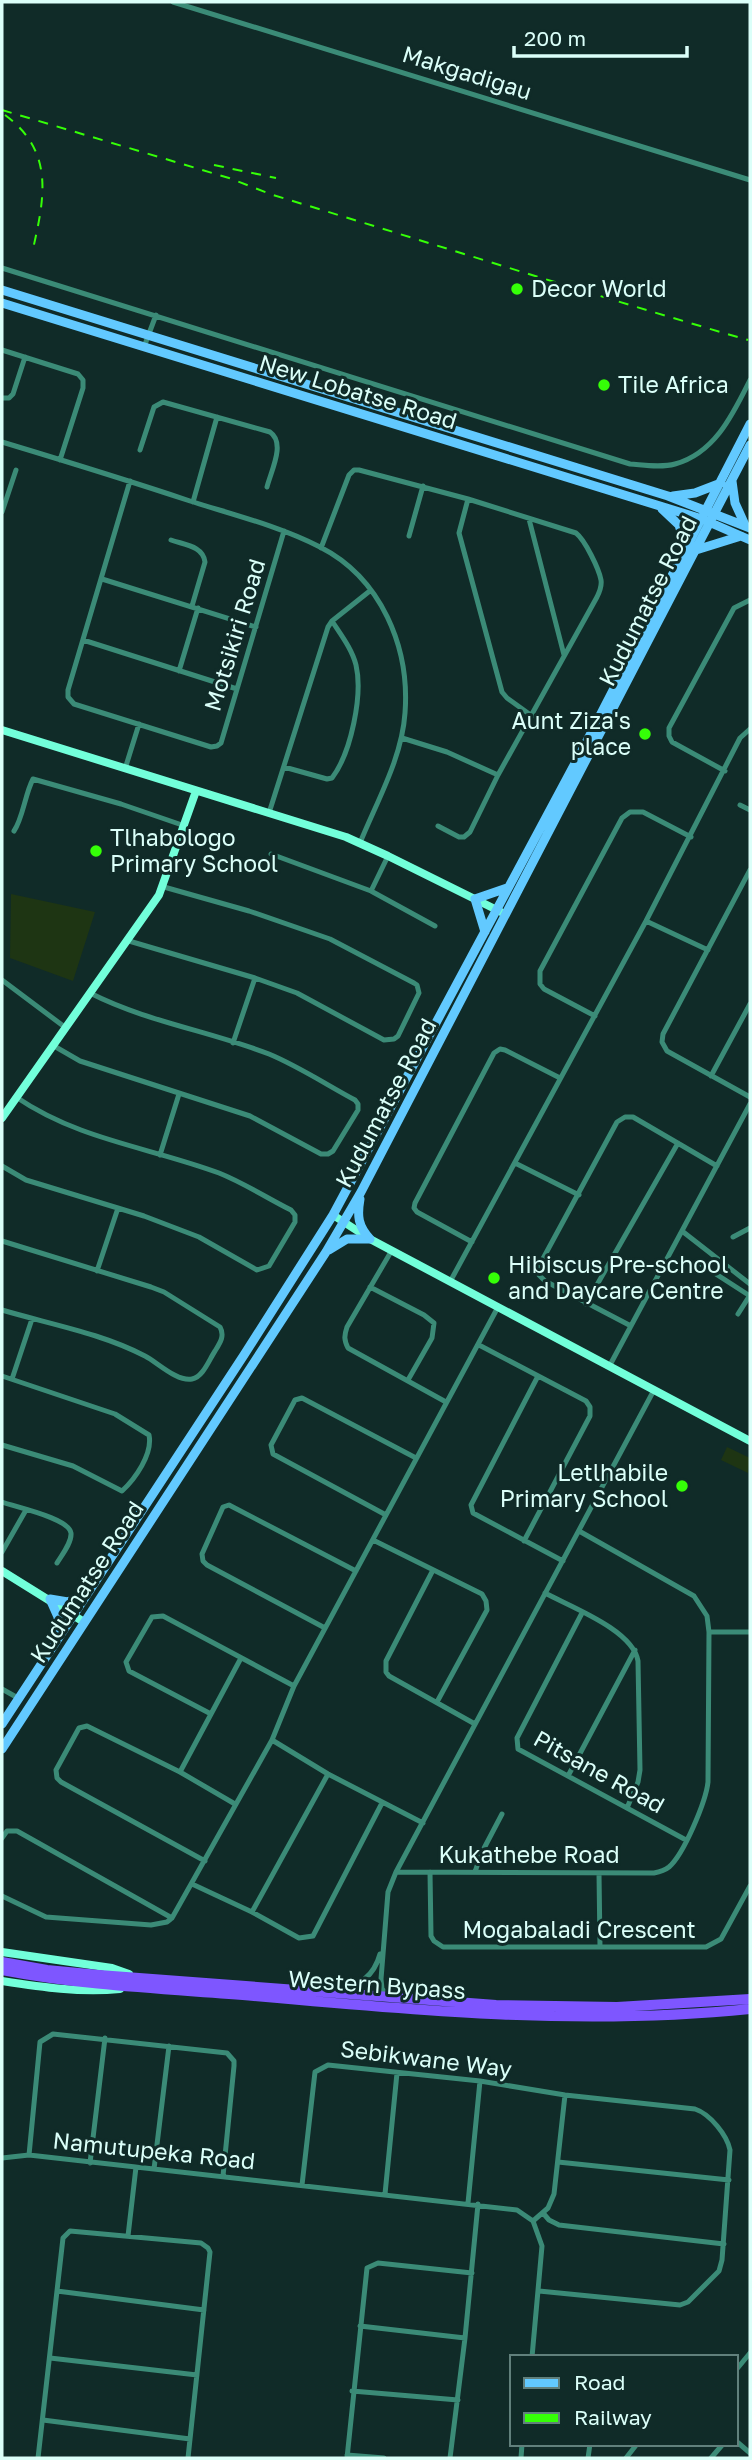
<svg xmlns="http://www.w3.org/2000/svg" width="752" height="2460" font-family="'Golos Text',sans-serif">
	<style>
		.green { fill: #1e3513 }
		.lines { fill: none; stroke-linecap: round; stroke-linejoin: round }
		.street { stroke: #3b8b77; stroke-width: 5 }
		.secondary { stroke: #72ffda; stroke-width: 8 }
		.primary { stroke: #62c9ff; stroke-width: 9 }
		.highway { stroke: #7e56ff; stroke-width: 10 }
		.rail { stroke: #35ff07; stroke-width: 2; stroke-dasharray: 10 9; stroke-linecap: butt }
		.poi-dot { fill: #35ff07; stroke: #102b28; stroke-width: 2.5 }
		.labels { text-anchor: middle; stroke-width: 6; stroke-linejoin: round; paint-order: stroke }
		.street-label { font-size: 23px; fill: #dbfff9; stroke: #102b28 }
		.poi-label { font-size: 23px; fill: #dbfff9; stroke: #102b28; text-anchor: start }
	</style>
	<rect width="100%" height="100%" fill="#102b28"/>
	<path class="green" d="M11,894l84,18 -22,69 -63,-23z
		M727,1447l23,11 -2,15 -27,-13z"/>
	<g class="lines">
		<path class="street" d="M173,2l577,178
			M2,268l628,196c14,1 31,4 45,0 40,-11 58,-50 75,-84
			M144,347l12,-32
			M2,350l76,24 5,6v8l-23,72
			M2,398h7l4,-4 12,-37
			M2,442c63,19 125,38 188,59 44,14 89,25 130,46 61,31 90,100 85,166 -3,45 -28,88 -45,130
			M140,450l14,-43 9,-5 107,30c16,11 1,39 -3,55
			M130,481l-62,209v7l6,7 137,43 6,-1 4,-3 63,-212
			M468,499l-9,34 43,159 5,6 25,18
			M193,502l24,-85
			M2,512l14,-42
			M529,519l35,136
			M409,536l14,-50
			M171,540c14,5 32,6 34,22l-13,44
			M321,548l28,-73 5,-5h5l109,29 108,34c9,7 23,36 25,47 1,6 -1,11 -4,17l-99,178 -28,57 -6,5h-5l-21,-11
			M102,579l154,48
			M83,640l154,49
			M179,671l19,-63
			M402,738l45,14 51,23
			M284,767l43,12 5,-1c19,-25 31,-83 24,-113 -4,-16 -15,-30 -24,-44
			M125,769l14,-45
			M725,771l-53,-29 -3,-6v-8l65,-120 16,-8
			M740,805l10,5
			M269,813l59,-186 4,-6 39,-31
			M14,831c9,-13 11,-37 19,-52l88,25 64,22
			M271,854l100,37 64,35
			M750,870l-87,164 -1,8 5,9 83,46
			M371,891l17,-35
			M646,921l62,29
			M129,941l126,37 42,15 87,47 10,-1 4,-3 21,-43 -2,-8 -3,-2 -84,-44 -81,-28 -85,-24
			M2,980l64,48
			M595,1016l-51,-27 -4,-5v-13l82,-153 8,-6h13l48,25
			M233,1043l22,-65
			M54,1046l26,15 170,55 71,38h7l5,-3 25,-41v-6l-3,-4c-28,-15 -57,-34 -86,-46 -59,-23 -122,-32 -179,-61
			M711,1076l39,-72
			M160,1155l19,-61
			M515,1163l64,32
			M2,1166l24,14 118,36 55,21 58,33 12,-4 26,-44v-7l-4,-5c-24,-12 -47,-27 -72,-37 -70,-26 -140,-33 -203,-76
			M682,1231l68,53
			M733,1237l17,-9
			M2,1241l149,46 13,5 56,35c5,9 0,16 -5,24 -6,9 -12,26 -23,28 -15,3 -35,-17 -47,-23 -44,-23 -96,-32 -143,-46
			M472,1242l-55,-30 -3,-4 1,-5 79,-150 6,-4 5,1 55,28
			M392,1250l-45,77c-3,9 -3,13 1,21l98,54
			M702,1265l48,31
			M97,1271l21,-63
			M451,1280l195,-359 94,-183 10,-9
			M370,1287l54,28 10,8 -2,15 -24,42
			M586,1304l92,-161
			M738,1314l12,-19
			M631,1326l-86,-45 -6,-6v-9l78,-144 8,-5h8l84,49
			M479,1345l107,56 4,6v9l-66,125
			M610,1365l140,-261
			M2,1376l113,38 34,21c4,19 -14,44 -27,56l-49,-25 -71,-21
			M538,1376l-67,129 2,8 90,48
			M12,1379l20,-60
			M2,1502c13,5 67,16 69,31 1,10 -10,23 -14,30
			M386,1515l-113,-61 -2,-9 24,-45 7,-2 114,60
			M373,1540l109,54 4,7 1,9 -50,92
			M2,1552l24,-42
			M433,1570l-47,91v11l3,4 86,48
			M545,1593c26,14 88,37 93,68l2,109 -2,12 -11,26
			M582,1613l-65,125 1,11 168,91
			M325,1628l-118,-63 -4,-4 -1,-7 21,-47 6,-2 127,66
			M709,1632h41
			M2,1689l16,9
			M211,1714l-82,-43 -3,-9 26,-45 11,-1 131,70
			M272,1740l56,34 95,49
			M180,1772l61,-114
			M568,1776l67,-126
			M2,1838l5,-7h10l155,87
			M205,1861l-144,-79 -4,-4 -1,-8 23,-42 8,-2 93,46 55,32
			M396,1872l258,1c5,-1 10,-2 15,-6 15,-13 37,-66 39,-85l1,-150 -2,-16 -13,-20 -115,-65
			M430,1872l1,64 3,5 9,6h263l15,-8 29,-53
			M475,1872l6,-18 21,-40
			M599,1873l1,74
			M192,1884l60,28 47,26 14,-2 69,-133
			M2,1896l44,21 105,8 16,-3 5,-4 100,-178 22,-54 204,-379
			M252,1912l76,-138
			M337,1989c22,-2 37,-13 43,-35
			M389,1996l-7,-7 -1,-10 7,-87 8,-20 258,-482
			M29,2155l11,-113 13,-8 174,19 7,8v5l-11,110
			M2,2158l27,-3 488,55 16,11 9,25 -10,111
			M558,2162l171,18
			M90,2163l15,-125
			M154,2169l15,-123
			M302,2185l13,-113 13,-7 152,16 85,14 130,14c15,5 32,26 35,41l-8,110 -3,11 -31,31 -8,3 -141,-14
			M385,2194l12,-121
			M468,2203l12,-122
			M543,2213l6,7 10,5 165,19
			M533,2221l15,-13 6,-14 11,-99
			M128,2236l8,-69
			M57,2291l147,19
			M360,2326l105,12
			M50,2358l147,17
			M736,2370l14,-17
			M352,2391l106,9
			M43,2420l147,19
			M736,2441l14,12
			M347,2455l37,3
			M38,2458l25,-220 7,-7 131,12 7,5 2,4 -22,206
			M347,2458l20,-190 11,-5 94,10
			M450,2458l15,-120 13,-134
			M521,2458l1,-14
			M588,2458l2,-14
			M626,2458l11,-14
			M711,2458l12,-14"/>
		<path class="secondary" d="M2,730l344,107 42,19 113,56
			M2,1118l157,-223 37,-104
			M333,1215l37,24 380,202
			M2,1571l82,51
			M2,1952l110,16 17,6
			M2,1981c39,6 78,12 118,8"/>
		<path class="primary" d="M2,290l666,206 82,32
			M2,303l700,216 48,21
			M732,481l3,22 10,22
			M673,496l22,-3 26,-10
			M662,509l17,16 7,23
			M696,550l45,-14
			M485,932l-10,-33 32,-11
			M360,1199c-3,17 -2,27 10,40
			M329,1250l18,-11h23
			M50,1599l8,18 -1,21
			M50,1599l18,3 17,-7
			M2,1724l242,-369 89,-140 254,-474 163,-317
			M2,1749l324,-497 35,-60 389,-747"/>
		<path class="highway" d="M2,1962l45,8 52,5 397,30 121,2 133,-8
			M2,1970c83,16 168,19 252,26 165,15 331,30 496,13"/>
		<path class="rail" d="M2,110l227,68 44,17c158,48 316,99 475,145
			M5,115c49,36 40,81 28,134
			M214,165l62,13"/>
	</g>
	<g class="poi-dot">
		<circle cx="517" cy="289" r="7"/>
		<circle cx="604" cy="385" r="7"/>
		<circle cx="645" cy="734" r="7"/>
		<circle cx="96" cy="851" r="7"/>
		<circle cx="494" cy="1278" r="7"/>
		<circle cx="682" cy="1486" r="7"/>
	</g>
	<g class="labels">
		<g class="street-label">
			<text transform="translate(467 73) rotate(17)" y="8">Makgadigau</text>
			<text transform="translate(358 392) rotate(17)" y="8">New Lobatse Road</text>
			<text transform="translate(648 601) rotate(-63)" y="8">Kudumatse Road</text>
			<text transform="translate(235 635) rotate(-73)" y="8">Motsikiri Road</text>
			<text transform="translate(386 1103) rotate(-62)" y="8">Kudumatse Road</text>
			<text transform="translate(87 1582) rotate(-57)" y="8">Kudumatse Road</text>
			<text transform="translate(599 1772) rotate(29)" y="8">Pitsane Road</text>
			<text x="529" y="1863">Kukathebe Road</text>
			<text x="579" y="1938">Mogabaladi Crescent</text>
			<text transform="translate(377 1985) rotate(4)" y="8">Western Bypass</text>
			<text transform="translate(426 2059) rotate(7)" y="8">Sebikwane Way</text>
			<text transform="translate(154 2151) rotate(6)" y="8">Namutupeka Road</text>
		</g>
		<g class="poi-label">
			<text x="531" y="297">Decor World</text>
			<text x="618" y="393">Tile Africa</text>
			<text x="631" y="729" text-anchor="end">Aunt Ziza's<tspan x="631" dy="26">place</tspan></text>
			<text x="110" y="846">Tlhabologo<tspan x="110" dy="26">Primary School</tspan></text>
			<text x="508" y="1273">Hibiscus Pre-school<tspan x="508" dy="26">and Daycare Centre</tspan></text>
			<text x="668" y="1481" text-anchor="end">Letlhabile<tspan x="668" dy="26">Primary School</tspan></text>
		</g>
	</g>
	<rect width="752" height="2460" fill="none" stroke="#dbfff9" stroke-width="7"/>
	<rect x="510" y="2355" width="228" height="91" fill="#102b28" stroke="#61807c" stroke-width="2"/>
	<rect x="524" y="2378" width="35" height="10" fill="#62c9ff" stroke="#61807c" stroke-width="2"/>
	<text x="574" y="2390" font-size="21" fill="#dbfff9">Road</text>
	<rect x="524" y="2413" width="35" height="10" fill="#35ff07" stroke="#61807c" stroke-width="2"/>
	<text x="574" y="2425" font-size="21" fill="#dbfff9">Railway</text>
	<path d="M514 46v10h173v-10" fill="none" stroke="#dbfff9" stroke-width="3.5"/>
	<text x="524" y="46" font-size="21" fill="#dbfff9" stroke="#102b28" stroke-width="5" paint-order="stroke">200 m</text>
</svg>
